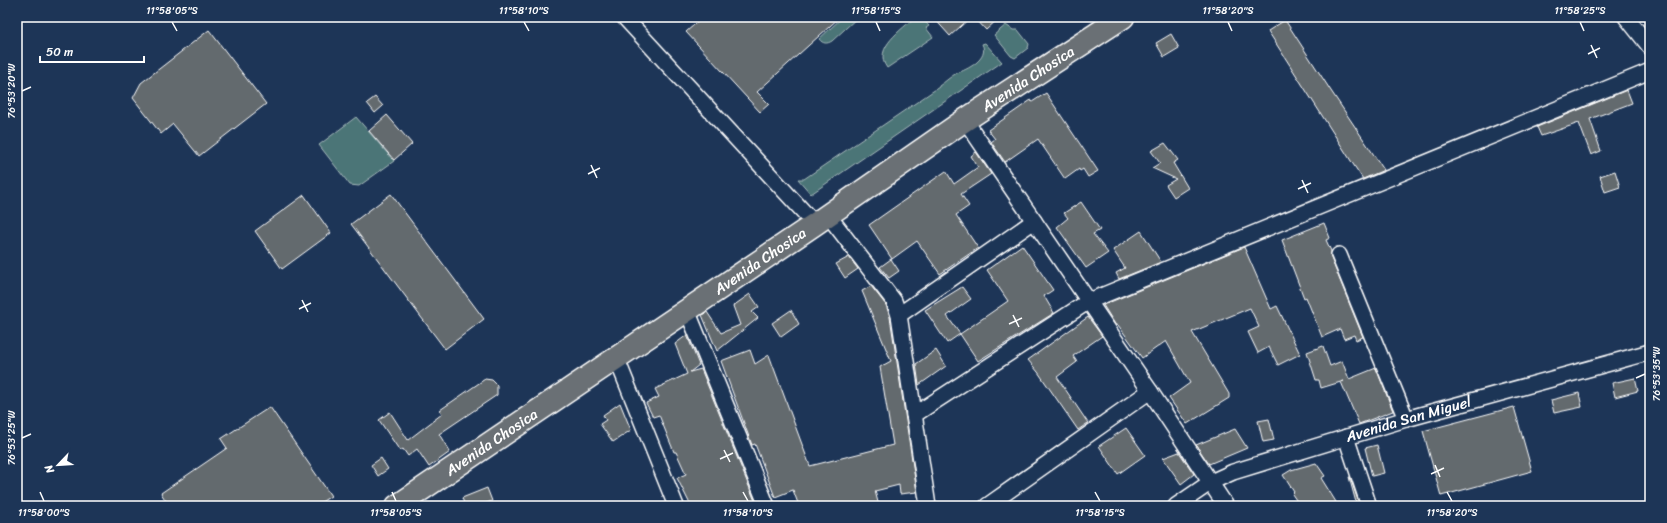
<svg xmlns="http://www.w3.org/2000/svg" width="1667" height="523" font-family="Sriracha,sans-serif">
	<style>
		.green { fill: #4c7477; stroke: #a6babb }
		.building { fill: #636a6e; stroke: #fff }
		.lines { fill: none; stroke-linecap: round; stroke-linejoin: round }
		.minor-casing { stroke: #fff; stroke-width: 18 }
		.primary-casing { stroke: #fff; stroke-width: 25 }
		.minor { stroke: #1d3557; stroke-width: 15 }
		.primary { stroke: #6a7074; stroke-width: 22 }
		.ticks { fill: none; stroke: #fff; stroke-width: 1.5 }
		.labels { text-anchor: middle; stroke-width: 3; stroke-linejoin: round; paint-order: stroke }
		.street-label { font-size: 15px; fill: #fff; stroke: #1d3557 }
		.neatline { fill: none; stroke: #fff; stroke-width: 1.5 }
		.ticks-label { font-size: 10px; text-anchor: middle; fill: #fff }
	</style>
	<rect width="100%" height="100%" fill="#1d3557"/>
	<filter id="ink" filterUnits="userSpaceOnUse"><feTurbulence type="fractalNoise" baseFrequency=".025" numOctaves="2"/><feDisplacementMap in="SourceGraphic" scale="8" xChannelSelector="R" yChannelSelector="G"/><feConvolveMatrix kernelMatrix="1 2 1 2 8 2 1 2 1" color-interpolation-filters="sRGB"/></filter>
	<g filter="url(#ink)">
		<path class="green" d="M843,17l5,3 3,-3h7l-26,24c-5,3 -9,3 -13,-2z
			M915,17h6l8,9 -3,2 7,9 -46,31c-15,-20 16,-39 28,-51z
			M1006,25l7,5h5l11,14 -1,4 -13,10 -4,-2 -17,-21z
			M985,43l17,19 -191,132 -13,-15h6l135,-92v-1c6,-4 12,-10 18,-13 9,-3 33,-14 25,-29z
			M356,117l38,44 -35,25 -9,-1 -31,-40z"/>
		<path class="building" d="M703,17h137l-83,75 12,12 -9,8 -74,-80z
			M933,17h38l-21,19z
			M974,17h26l-14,13z
			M1285,20l46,71 53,79 -21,9 -10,-15 -85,-133z
			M209,30l57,74 -67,52 -26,-32 -12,10 -28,-36 8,-15z
			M1171,34l8,14 -15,9 -8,-14z
			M1627,90l5,13 -42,16 11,32 -10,4 -12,-32 -38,13 -4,-9z
			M1046,93l52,78 -10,6 -5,-8 -3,2 -1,-2 -14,10 -27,-40 -33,23 -14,-20 4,-3 -7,-9 43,-30 1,2z
			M375,97l8,9 -8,7 -8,-10z
			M387,115l25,29 -18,16 -25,-29z
			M1165,143l13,17 -5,3 15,25 -14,9 -8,-12 10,-6 -24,-11 8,-5 -9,-12z
			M976,152l15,22 -30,20 8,12 -13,9 22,33 -38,26 -23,-33 -25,18 -23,-34 77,-54 8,13 24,-17 -7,-11z
			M1615,171l5,16 -15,5 -5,-16z
			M391,194l93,125 -39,30 -94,-125z
			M304,195l27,38 -49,36 -27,-38z
			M1081,202l19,28 -7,4 15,19 -22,15 -29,-41 11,-9 -4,-5z
			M1324,223l6,15 -4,2 5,11v7l32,79 -7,3 -2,-5 -10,4 -4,-10 -18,8 -16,-40 -2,1 -22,-58z
			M1141,231l20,31 -42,17 -3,-6 9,-5 -12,-18z
			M1022,245l31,45 -9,6 10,17 -76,48 -18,-27 48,-33 -21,-31z
			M1244,247l27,62 6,-3 23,48 -22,11 -9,-18 -11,6 -10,-21 11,-5 -9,-19 -58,24 37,62v4l-42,26 -18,-26 21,-15 -24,-42 -24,17 -24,-33 -2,1 -13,-21z
			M849,257l9,12 -13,9 -9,-14z
			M891,259l8,12 -10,7 -9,-11z
			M871,286l15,19 4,12 27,175 -17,2 -1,-9 -24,6 4,15h-80l-6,-16 -18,7 -20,-53 -3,1 -31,-84 29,-11 5,14 14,-9 41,111 83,-21 -13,-78 11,-6 -29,-70z
			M962,287l9,12 -24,17 13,18 -13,9 -22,-33z
			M750,294l9,13 -7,5 6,6 -41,33 -15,-36 5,-3 14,21 19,-8 -7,-19z
			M791,310l8,14 -18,13 -9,-14z
			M1088,317l14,19 -29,20 4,6 -20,15 31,46 -10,7 -40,-58 -10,-12z
			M687,335l12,30 -9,7 11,-3 56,137h-66l-14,-28 9,-4 -10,-22h-2l-15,-37 -6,2 -7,-14 13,-6 -4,-8 32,-15 -12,-30z
			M1323,346l7,20 12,-5 7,18 27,-11 17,43 -34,13 -18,-42 3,-1 -23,7 -2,-8h-3l-9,-28z
			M936,350l10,16 -27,19 -3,-21z
			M1635,378l3,13 -23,6 -3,-14z
			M485,379l7,1 5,5v10l-58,39 11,18 -21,15 -12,-18 -9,7 -5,-7 -3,2 -21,-31 11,-8 18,28 34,-26 -2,-4z
			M1579,393l3,14 -28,6 -3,-13z
			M620,403l11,27 -18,12 -13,-18 6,-4 -3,-5z
			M270,407l61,89 -16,10h-146l-8,-13 66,-45 -6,-9z
			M1514,407l18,64 -91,25 -18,-65z
			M1269,419l5,21 -11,2 -5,-21z
			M1126,428l19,27 -27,19 -19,-28z
			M1235,429l12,19 -38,16 -13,-19z
			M1377,445l7,28 -12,3 -7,-28z
			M1179,452l15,22 -13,10 -18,-26z
			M381,458l7,11 -10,7 -7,-11z
			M1316,463l9,13 -4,2 15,24 -6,4h-30l-8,-12 2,-2 -11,-17 8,-5z
			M1349,477h1l10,29h-3z
			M487,488l5,13 -13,5h-14l-3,-8z"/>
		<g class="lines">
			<defs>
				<g id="minor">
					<path d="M624,17l191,207"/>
					<path d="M1626,17l24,30"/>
					<path d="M965,120l185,271 76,115"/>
					<path d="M828,215l66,86 5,14 29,191"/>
					<path d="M1339,255l67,164"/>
					<path d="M687,310l80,196"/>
					<path d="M899,315l135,-94"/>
					<path d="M616,357l60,149"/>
					<path d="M914,415l175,-114 561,-230"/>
					<path d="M1346,437l23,69"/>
					<path d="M987,506l163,-115"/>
					<path id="s1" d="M1176,506l35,-24 22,-10 173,-53 244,-67"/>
				</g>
				<g id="primary">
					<path id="s2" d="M397,506l418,-282 150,-104 158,-103"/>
				</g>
			</defs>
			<use href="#minor" class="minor-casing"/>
			<use href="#primary" class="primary-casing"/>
			<use href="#minor" class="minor"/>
			<use href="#primary" class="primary"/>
		</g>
	</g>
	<path class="ticks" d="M172,22l5,9M524,22l5,9M876,22l4,9M1228,22l4,9M1580,22l4,9M1591,45l6,13M1588,54l12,-6M22,91l9,-4M591,165l6,13M588,174l12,-6M1302,180l6,13M1298,189l13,-6M302,300l6,12M299,309l12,-6M1013,315l6,12M1009,324l13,-6M1636,378l9,-4M22,438l9,-4M724,450l6,12M720,459l13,-6M1435,465l5,12M1431,474l13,-6M40,492l4,9M392,492l4,9M743,492l5,9M1095,492l5,9M1447,492l5,9"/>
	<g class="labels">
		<g class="street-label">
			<text dy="5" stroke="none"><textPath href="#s2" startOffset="762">Avenida Chosica</textPath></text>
			<text dy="5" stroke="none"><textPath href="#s2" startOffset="438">Avenida Chosica</textPath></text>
			<text dy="5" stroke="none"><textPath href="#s1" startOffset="250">Avenida San Miguel</textPath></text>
			<text dy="5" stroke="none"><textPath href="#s2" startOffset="114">Avenida Chosica</textPath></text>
		</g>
	</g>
	<rect width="1667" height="523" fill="none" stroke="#1d3557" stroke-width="44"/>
	<g transform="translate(58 465) rotate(245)" stroke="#1d3557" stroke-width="3" paint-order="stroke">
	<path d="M0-3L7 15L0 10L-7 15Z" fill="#ffffff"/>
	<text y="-6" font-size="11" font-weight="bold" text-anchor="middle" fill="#ffffff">N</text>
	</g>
	<path d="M40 56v6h104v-6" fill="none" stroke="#ffffff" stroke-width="2"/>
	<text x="46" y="56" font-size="12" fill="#ffffff" stroke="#1d3557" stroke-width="3" paint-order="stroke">50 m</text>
	<rect x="22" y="22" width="1623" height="479" class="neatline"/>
	<g class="ticks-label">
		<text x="172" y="14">11°58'05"S</text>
		<text x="524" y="14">11°58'10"S</text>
		<text x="876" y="14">11°58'15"S</text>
		<text x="1228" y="14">11°58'20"S</text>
		<text x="1580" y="14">11°58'25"S</text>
		<text transform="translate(11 91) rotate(-90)" y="4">76°53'20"W</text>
		<text transform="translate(1656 374) rotate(-90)" y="4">76°53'35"W</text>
		<text transform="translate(11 438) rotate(-90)" y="4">76°53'25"W</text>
		<text x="44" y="516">11°58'00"S</text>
		<text x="396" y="516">11°58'05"S</text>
		<text x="748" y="516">11°58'10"S</text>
		<text x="1100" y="516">11°58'15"S</text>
		<text x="1452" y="516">11°58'20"S</text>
	</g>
</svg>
